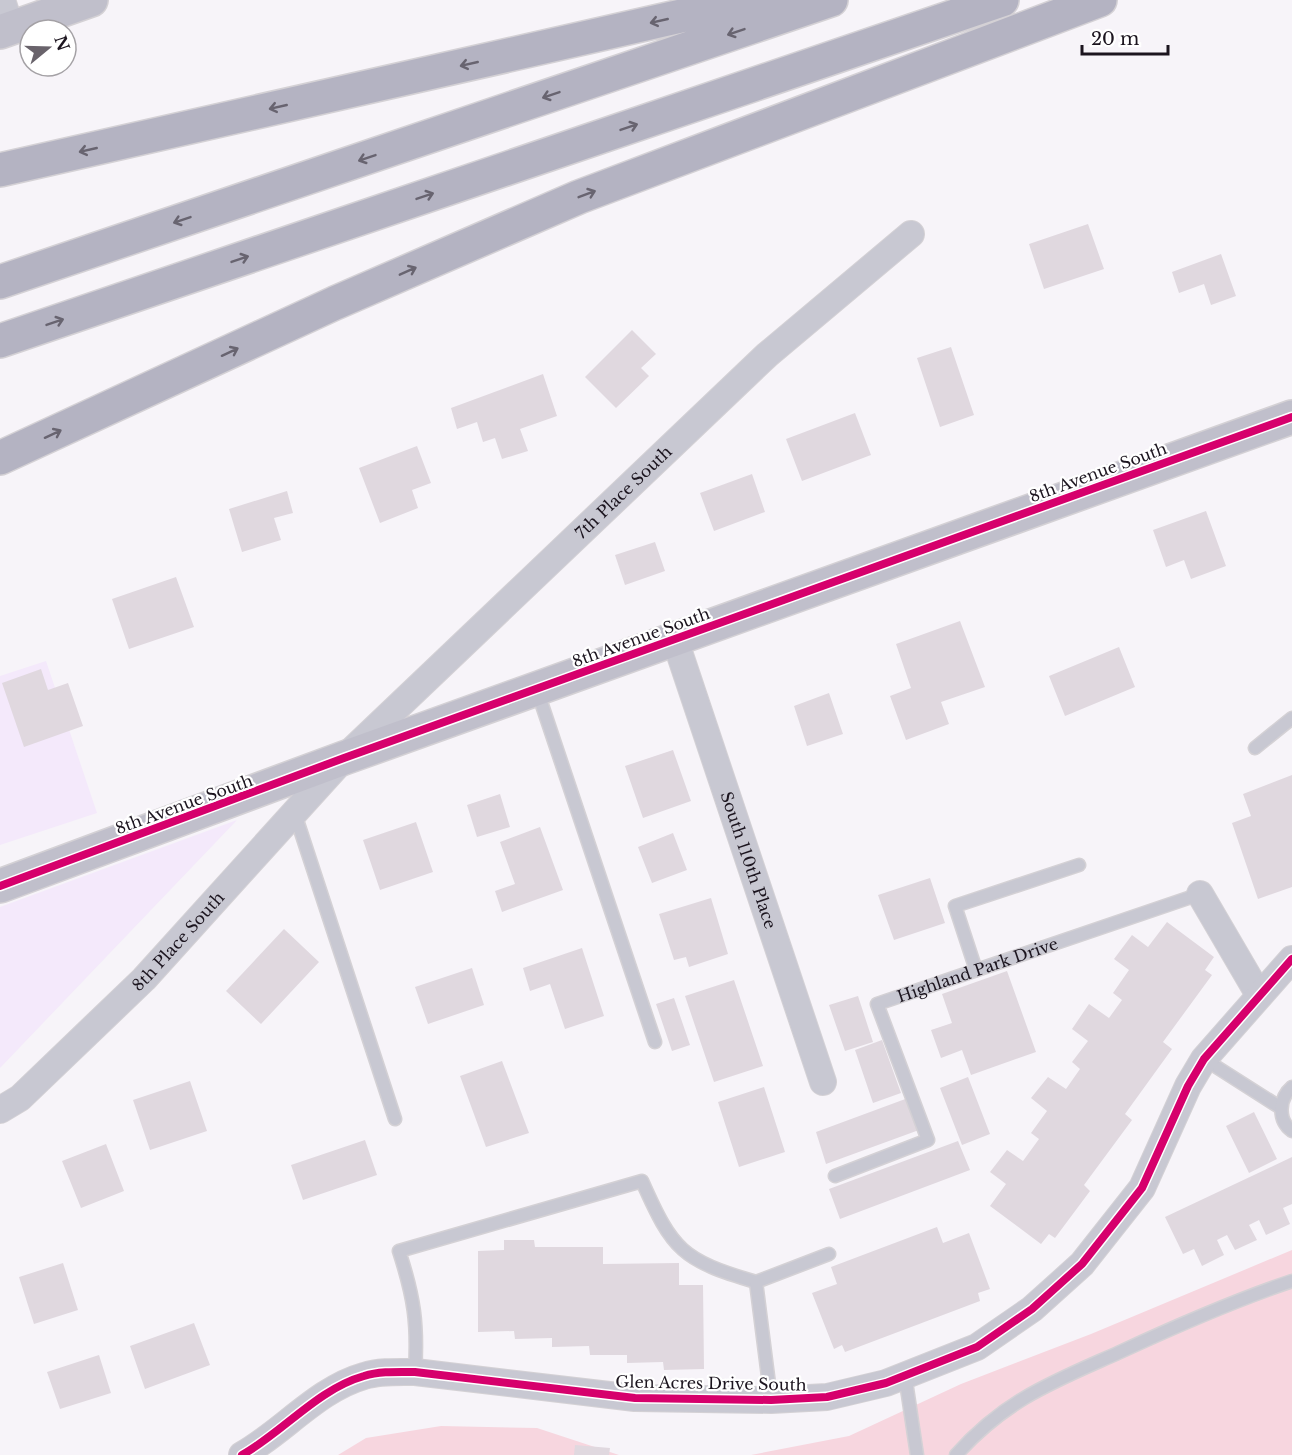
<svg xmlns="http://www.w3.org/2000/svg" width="1292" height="1455" font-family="'Libre Baskerville',serif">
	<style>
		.built { fill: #f4e9fb }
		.green { fill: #f7d6df }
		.building { fill: #e0d8df }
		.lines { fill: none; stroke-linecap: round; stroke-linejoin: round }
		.lane-casing { stroke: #d4d1d5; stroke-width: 15 }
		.street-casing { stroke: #d4d1d5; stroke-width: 28 }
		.secondary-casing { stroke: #d4d1d5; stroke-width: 36 }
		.highway-casing { stroke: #d4d1d5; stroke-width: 36 }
		.lane { stroke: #c8c8d2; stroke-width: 12 }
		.street { stroke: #c8c8d2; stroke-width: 26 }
		.secondary { stroke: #c0bfcb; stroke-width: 33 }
		.highway { stroke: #b4b3c2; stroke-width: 33 }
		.cycleway-casing { stroke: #fff; stroke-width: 11 }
		.cycleway { stroke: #d6006c; stroke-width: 8 }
		.oneway { stroke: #686470 }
		.labels { text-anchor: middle; stroke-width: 4.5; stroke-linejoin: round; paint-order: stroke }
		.street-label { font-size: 16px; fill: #1c151f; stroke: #fff }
	</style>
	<rect width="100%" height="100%" fill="#f7f4f9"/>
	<path class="built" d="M46,661l51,152 -97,32v-169z
		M237,820l-237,248v-161z"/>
	<path class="green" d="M1292,1250v205h-541l98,-19 112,-52 130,-50z
		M441,1426l96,2 82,27h-281l28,-17z"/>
	<path class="building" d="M1088,224l16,45 -60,20 -15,-45z
		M1221,254l15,42 -25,9 -7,-21 -25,9 -7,-21z
		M632,330l24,24 -15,14 8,8 -33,32 -31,-31z
		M951,347l23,68 -34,12 -23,-69z
		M543,374l14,42 -37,13 8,22 -26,8 -7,-21 -12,4 -6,-20 -20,7 -6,-21z
		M855,413l16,42 -69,26 -16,-42z
		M417,446l14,37 -19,7 6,18 -38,15 -21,-55z
		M752,474l13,38 -51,19 -14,-38z
		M287,491l6,22 -19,5 7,22 -39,12 -13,-43z
		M1206,511l20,55 -35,13 -7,-19 -18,7 -13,-37z
		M655,542l10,29 -40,14 -10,-30z
		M176,577l18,50 -65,22 -17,-50z
		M960,621l25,66 -44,15 8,22 -43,16 -16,-44 21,-8 -15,-44z
		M1119,647l16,40 -70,29 -16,-40z
		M41,669l7,21 20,-7 15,43 -59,21 -22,-64z
		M829,693l14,41 -36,12 -13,-40z
		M673,750l18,51 -48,17 -18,-52z
		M1292,775v112l-34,12 -26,-76 19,-7 -8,-22z
		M500,794l10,33 -33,10 -10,-32z
		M416,822l17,50 -53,18 -17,-50z
		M540,827l23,63 -61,22 -7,-21 20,-7 -15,-42z
		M673,833l14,37 -35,13 -14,-36z
		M930,878l15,45 -51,17 -16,-45z
		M711,898l17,56 -39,13 -3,-10 -12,3 -15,-46z
		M1167,922l47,35 -9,13 7,5 -49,67 9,7 -47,65 7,6 -48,65 6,6 -35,47 -6,-4 -8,10 -51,-38 16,-22 -16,-12 17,-22 16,11 16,-22 -8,-6 16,-22 -16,-13 17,-21 18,12 14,-20 -8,-7 16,-21 -16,-12 17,-25 20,14 13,-18 -9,-7 16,-23 -15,-11 18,-24 16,12z
		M284,929l35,33 -58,62 -35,-33z
		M582,948l22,68 -39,13 -15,-45 -20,7 -7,-23z
		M472,968l12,37 -56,19 -13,-37z
		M1007,971l29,81 -65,23 -9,-25 -21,8 -10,-28 21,-7 -10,-29z
		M734,980l29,86 -49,16 -29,-86z
		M858,996l15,46 -28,9 -16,-46z
		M674,998l16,47 -18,6 -16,-47z
		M882,1040l19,53 -28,10 -18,-53z
		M502,1061l27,72 -43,14 -26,-71z
		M968,1077l22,57 -28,11 -22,-57z
		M190,1081l17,50 -57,19 -17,-50z
		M764,1087l21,65 -46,15 -21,-65z
		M908,1098l11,32 -93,34 -10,-32z
		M1254,1112l23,47 -28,14 -23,-47z
		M365,1140l12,35 -74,25 -12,-35z
		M958,1141l12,29 -130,49 -11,-30z
		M106,1144l18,47 -43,17 -19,-47z
		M1292,1157v47l-9,4 7,16 -24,11 -7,-15 -10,5 8,15 -22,10 -8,-15 -10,5 7,15 -22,11 -8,-17 -11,5 -18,-37z
		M937,1227l6,16 26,-10 21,56 -12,4 2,8 -135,51 -3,-7 -8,4 -22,-56 25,-9 -6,-17z
		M504,1240h30l1,7h68v17l76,-1v22h24l1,84 -40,1 -1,-8 -36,1v-8h-37l-1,-9 -37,1v-9l-37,1 -1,-8 -36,1v-81l26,-1z
		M63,1263l15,47 -44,14 -15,-47z
		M194,1323l16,42 -65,24 -15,-43z
		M99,1355l12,38 -51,16 -13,-37z
		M575,1445l35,3 -1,7h-35z"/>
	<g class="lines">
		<defs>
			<g id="lane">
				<path d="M537,690l118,352"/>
				<path d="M1255,748l37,-30"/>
				<path d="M295,814l100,305"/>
				<path d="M976,970l-21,-64 124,-41"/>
				<path d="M1204,1059l77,49"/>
				<path d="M1292,1087c-13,11 -15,33 0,44"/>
				<path id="s1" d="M835,1176l93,-36 -51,-136 323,-110"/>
				<path d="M415,1372c3,-49 -1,-75 -16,-121l243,-70c31,70 40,79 114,101"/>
				<path d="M905,1375l12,80"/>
				<path d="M771,1400l-15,-118 73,-28"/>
				<path d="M956,1455c50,-56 97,-73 164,-103 56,-26 113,-51 172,-71"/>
			</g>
			<g id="street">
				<path d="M2,0l9,28"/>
				<path id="s2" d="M675,640l148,442"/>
				<path d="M1200,894l59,101"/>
				<path id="s3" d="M0,1110l20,-12 124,-119 200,-221 423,-403 144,-121"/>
				<path d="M242,1455c41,-23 76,-66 122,-79 16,-5 34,-4 51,-4l220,26 136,2 56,-3 59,-14 91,-36 55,-38 50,-45 60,-76 46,-102 16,-27 88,-100"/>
			</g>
			<path id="secondary" d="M0,32l91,-32
				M0,886l344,-128 948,-341"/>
			<path id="highway" d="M0,170l690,-156 88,-14
				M0,282l831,-282
				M0,341l1002,-341
				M0,458l335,-155 244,-106 521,-197"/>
		</defs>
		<use href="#lane" class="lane-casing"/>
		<use href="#street" class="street-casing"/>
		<use href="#secondary" class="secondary-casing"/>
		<use href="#highway" class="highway-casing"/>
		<use href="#lane" class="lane"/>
		<use href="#street" class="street"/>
		<use href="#secondary" class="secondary"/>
		<use href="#highway" class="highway"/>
		<defs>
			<path id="cycleway" d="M0,886l344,-128 948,-341
				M242,1455c41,-23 76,-66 122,-79 16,-5 34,-4 51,-4l220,26 136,2 56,-3 59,-14 91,-36 55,-38 50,-45 60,-76 46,-102 16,-27 88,-100"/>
		</defs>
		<use href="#cycleway" class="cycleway-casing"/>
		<use href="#cycleway" class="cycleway"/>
	</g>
	<defs><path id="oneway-shaft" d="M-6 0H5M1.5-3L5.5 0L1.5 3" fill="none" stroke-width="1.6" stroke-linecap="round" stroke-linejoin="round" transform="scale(1.5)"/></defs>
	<g class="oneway">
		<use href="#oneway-shaft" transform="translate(659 21) rotate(167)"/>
		<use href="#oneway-shaft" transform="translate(736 32) rotate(161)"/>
		<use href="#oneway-shaft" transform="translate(469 64) rotate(167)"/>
		<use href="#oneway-shaft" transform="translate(551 95) rotate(161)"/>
		<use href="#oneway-shaft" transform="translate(278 107) rotate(167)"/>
		<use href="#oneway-shaft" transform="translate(629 127) rotate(-19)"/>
		<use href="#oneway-shaft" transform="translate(88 150) rotate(167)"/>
		<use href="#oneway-shaft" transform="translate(367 158) rotate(161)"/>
		<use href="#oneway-shaft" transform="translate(587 194) rotate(-21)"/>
		<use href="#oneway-shaft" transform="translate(425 196) rotate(-19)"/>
		<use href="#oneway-shaft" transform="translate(182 220) rotate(161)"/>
		<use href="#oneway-shaft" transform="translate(240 259) rotate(-19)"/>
		<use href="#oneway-shaft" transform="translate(408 271) rotate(-24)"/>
		<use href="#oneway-shaft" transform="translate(55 322) rotate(-19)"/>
		<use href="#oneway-shaft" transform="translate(230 352) rotate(-25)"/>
		<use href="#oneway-shaft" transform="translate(53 434) rotate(-25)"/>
	</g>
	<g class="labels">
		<g class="street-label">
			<text transform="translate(1098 472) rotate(-20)" y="6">8th Avenue South</text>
			<text dy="6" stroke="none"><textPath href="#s3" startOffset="879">7th Place South</textPath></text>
			<text transform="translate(641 637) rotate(-20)" y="6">8th Avenue South</text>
			<text transform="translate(184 804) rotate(-20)" y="6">8th Avenue South</text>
			<text dy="6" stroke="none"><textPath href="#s2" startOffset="232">South 110th Place</textPath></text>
			<text dy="6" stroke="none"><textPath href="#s3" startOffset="246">8th Place South</textPath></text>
			<text dy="6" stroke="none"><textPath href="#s1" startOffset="351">Highland Park Drive</textPath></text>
			<text transform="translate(711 1383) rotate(1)" y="6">Glen Acres Drive South</text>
		</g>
	</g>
	<g transform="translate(48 48) rotate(71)"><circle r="28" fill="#ffffff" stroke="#a4a1a5" stroke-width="1.5"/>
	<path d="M0-4.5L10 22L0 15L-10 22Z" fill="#69636b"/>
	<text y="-9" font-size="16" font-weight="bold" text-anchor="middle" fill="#1c151f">N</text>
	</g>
	<path d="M1082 45v9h86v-9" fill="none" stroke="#1c151f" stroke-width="3"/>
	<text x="1091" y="45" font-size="18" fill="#1c151f" stroke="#ffffff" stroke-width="4.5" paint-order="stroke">20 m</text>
</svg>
